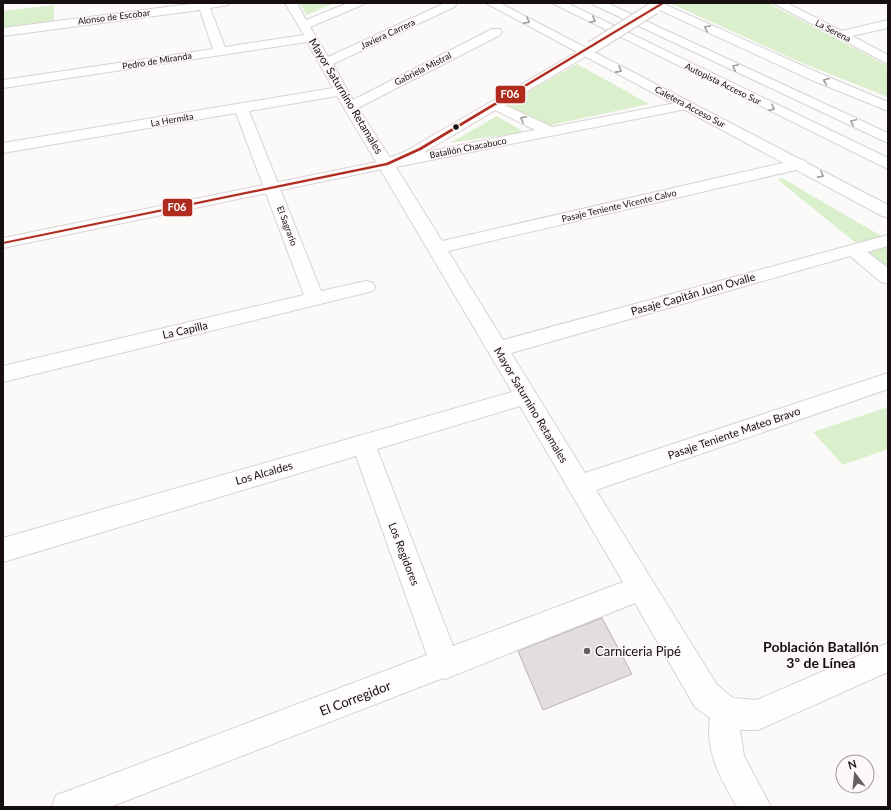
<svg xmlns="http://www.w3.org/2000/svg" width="891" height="810" font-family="Lato,sans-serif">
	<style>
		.green { fill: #daefcc }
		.building { fill: #e3dede; stroke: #b9b4b4 }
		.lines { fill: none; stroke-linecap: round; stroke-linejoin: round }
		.minor-casing { stroke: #d8d2d3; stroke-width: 2 }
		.tertiary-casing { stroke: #d8d2d3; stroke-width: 2 }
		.secondary-casing { stroke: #d8d2d3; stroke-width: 2 }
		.motorway-casing { stroke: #d8d2d3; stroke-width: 2 }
		.minor { fill: #fffefe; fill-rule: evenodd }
		.tertiary { fill: #fffefe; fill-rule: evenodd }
		.secondary { fill: #fffefe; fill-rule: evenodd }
		.motorway { fill: #fffefe; fill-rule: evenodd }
		.tertiary-bridge-casing { stroke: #d8d2d3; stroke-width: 14; stroke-linecap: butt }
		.tertiary-bridge { stroke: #fffefe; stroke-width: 12 }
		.bus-1-casing { stroke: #fdf8f8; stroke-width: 3 }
		.bus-1 { fill: #af2b1e; fill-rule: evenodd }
		.oneway { stroke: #a29e9e }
		.bus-dot { fill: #160e0f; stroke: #fdf8f8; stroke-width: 1.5 }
		.poi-dot { fill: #666061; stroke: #fdf8f8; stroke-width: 1.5 }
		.labels { text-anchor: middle; stroke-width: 3; stroke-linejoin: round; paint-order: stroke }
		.far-street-label { font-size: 9px; fill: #160e0f; stroke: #fdf8f8 }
		.street-label { font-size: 11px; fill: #160e0f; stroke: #fdf8f8 }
		.near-poi-label { font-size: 13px; fill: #160e0f; stroke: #fdf8f8; text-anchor: start }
		.near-street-label { font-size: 13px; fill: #160e0f; stroke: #fdf8f8 }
		.near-neighbourhood-label { font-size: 14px; font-weight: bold; fill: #160e0f; stroke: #fdf8f8 }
		.line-badge { stroke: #fdf8f8; stroke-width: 1.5 }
		.badge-label { font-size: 11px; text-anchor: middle; font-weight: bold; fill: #fff }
	</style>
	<rect width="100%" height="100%" fill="#fcf9f9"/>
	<path class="green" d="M300,3h34l-27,12z
		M673,3h95l120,63v31l-88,-35 -128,-58z
		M54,5v16l-51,7v-17z
		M577,64l72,40 -103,22 -43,-20z
		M497,116l27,16 -74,11z
		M782,178l106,62v29l-110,-89z
		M888,407v42l-45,16 -30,-33z"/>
	<path class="building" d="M602,618l30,56 -89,36 -25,-59z"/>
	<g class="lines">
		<defs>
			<path id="minor" d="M198,3h32l-2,2 -18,3 15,39 79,-12 -19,-32h12l9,17 42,-17h16l-2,2 -52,22 18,30 117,-54h9l2,2 -2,2 -121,57 20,36 139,-71h8l2,3 -2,3 -142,73 33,51 144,-29 -44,-22 -2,-3 2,-3 5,-1 56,26 134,-26 5,1 2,3 -2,3 -295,59 46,74 358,-82 5,2 3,3 -3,3 -5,2 -352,82 55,89 385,-105v11l-21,6 21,16v16l-7,-2 -31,-26 -339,97 74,120 303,-100v16l-292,101 121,195 16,13 24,2 131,-57v29l-130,58h-18l4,26 27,51h-34c-16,-27 -32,-56 -27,-89l-15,-11 -60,-104 -190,76 -2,-1 -333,129h-58l4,-12 12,-4 359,-136 -71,-199 -353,106v-24l509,-146 -175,-296 -88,15 72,180 45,-10 7,2 2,4 -2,4 -370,91v-16l301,-71 -68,-182 -233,40v-10l330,-55 -26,-46 -304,46v-8l210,-31 -13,-39 -197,26v-8zM520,406l103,176 -170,64 -76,-197z
				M773,3h14l55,28 46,-11v8l-36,8 36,19v9z"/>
			<path id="tertiary" d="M591,44l4,1 2,3 -2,3 -179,106 -24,10 -389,81v-10l379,-77 24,-10z"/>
			<path id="secondary" d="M486,3h14l388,202v12l-6,-1z
				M647,3h15l157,70 69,29v9l-79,-32 -160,-74z"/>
			<path id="motorway" d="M552,3h15l321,155v11z
				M592,3h15l281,130v10l-294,-138z"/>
		</defs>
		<use href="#minor" class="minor-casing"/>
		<use href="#tertiary" class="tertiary-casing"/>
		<use href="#secondary" class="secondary-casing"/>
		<use href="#motorway" class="motorway-casing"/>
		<use href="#minor" class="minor"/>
		<use href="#tertiary" class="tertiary"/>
		<use href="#secondary" class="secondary"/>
		<use href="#motorway" class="motorway"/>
		<defs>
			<path id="tertiary-bridge" d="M591,48l63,-40"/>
		</defs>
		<use href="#tertiary-bridge" class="tertiary-bridge-casing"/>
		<use href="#tertiary-bridge" class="tertiary-bridge"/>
		<defs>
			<path id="bus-1" d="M661,3h4l-244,147 -33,15 -385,79v-2l383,-79 33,-15z"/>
		</defs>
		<use href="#bus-1" class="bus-1-casing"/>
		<use href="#bus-1" class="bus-1"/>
	</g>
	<defs><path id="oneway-chevron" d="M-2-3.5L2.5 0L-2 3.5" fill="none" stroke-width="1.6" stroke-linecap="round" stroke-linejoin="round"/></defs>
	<g class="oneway">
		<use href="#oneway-chevron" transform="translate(593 20) rotate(26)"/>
		<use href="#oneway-chevron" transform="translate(527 21) rotate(28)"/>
		<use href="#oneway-chevron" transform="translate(707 28) rotate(-155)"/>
		<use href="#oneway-chevron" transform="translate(735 67) rotate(-155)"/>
		<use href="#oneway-chevron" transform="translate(619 70) rotate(28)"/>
		<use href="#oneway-chevron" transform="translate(826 81) rotate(-158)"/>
		<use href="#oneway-chevron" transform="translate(772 108) rotate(26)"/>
		<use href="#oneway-chevron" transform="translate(523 119) rotate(-154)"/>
		<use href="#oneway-chevron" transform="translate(853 122) rotate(-155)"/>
		<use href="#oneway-chevron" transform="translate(821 175) rotate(28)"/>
	</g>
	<circle class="bus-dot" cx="456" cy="127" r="3.5"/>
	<circle class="poi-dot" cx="587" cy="651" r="4"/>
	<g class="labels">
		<g class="far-street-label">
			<text transform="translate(114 17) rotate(-7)" y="3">Alonso de Escobar</text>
			<text transform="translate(833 31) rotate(27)" y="3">La Serena</text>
			<text transform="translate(388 34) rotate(-25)" y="3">Javiera Carrera</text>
			<text transform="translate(157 61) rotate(-9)" y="3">Pedro de Miranda</text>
			<text transform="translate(423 69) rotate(-27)" y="3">Gabriela Mistral</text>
			<text transform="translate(723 84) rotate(26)" y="3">Autopista Acceso Sur</text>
			<text transform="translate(690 107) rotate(28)" y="3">Caletera Acceso Sur</text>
			<text transform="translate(172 120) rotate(-10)" y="3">La Hermita</text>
			<text transform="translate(468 148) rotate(-11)" y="3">Batallón Chacabuco</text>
			<text transform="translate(619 206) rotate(-13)" y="3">Pasaje Teniente Vicente Calvo</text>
			<text transform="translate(287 226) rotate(69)" y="3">El Sagrario</text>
		</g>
		<g class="street-label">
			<text transform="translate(346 96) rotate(59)" y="4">Mayor Saturnino Retamales</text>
			<text transform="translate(693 294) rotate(-16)" y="4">Pasaje Capitán Juan Ovalle</text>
			<text transform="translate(185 330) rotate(-13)" y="4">La Capilla</text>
			<text transform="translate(531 405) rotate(59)" y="4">Mayor Saturnino Retamales</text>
			<text transform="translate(734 433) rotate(-19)" y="4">Pasaje Teniente Mateo Bravo</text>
			<text transform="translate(264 473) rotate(-16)" y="4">Los Alcaldes</text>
			<text transform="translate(404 554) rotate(69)" y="4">Los Regidores</text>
		</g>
		<g class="near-poi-label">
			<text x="595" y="656">Carniceria Pipé</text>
		</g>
		<g class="near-street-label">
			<text transform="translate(355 698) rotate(-21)" y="5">El Corregidor</text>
		</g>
		<g class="near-neighbourhood-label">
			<text x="821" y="652">Población Batallón<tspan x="821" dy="16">3º de Línea</tspan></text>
		</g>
	</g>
	<g class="line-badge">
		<rect x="495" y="85" width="31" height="19" rx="4" fill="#af2b1e"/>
		<rect x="162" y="198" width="31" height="19" rx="4" fill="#af2b1e"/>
	</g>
	<g class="badge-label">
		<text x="510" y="98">F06</text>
		<text x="177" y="211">F06</text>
	</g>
	<rect width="891" height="810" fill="none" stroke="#160e0f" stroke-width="8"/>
	<g transform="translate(855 774) rotate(344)"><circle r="19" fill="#fdf8f8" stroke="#a19a9b"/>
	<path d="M0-3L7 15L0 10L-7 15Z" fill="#666061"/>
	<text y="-6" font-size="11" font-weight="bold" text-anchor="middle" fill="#160e0f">N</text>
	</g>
</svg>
